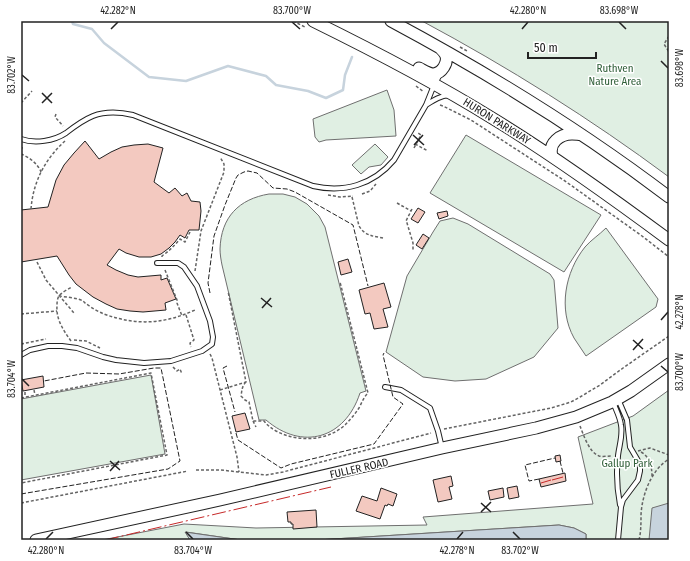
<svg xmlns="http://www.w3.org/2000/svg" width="690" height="561" font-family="'Fira Sans Condensed',sans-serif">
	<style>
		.green { fill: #e0efe3; stroke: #6f6f6f }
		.water { fill: #c7d3dd; stroke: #6f6f6f }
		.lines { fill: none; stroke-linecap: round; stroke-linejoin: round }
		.stream { stroke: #c7d3dd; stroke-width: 2.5 }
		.building { fill: #f3c9c0; stroke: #222 }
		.service-casing { stroke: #222; stroke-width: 6 }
		.secondary-casing { stroke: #222; stroke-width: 13 }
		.path { stroke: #646464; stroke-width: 1.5; stroke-dasharray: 3 2; stroke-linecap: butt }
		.service { stroke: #fff; stroke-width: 4 }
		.secondary { stroke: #fff; stroke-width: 11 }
		.fence { stroke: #222; stroke-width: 1; stroke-dasharray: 5 2; stroke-linecap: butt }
		.power { stroke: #c62828; stroke-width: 1; stroke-dasharray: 14 3 2 3; stroke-linecap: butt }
		.ticks { fill: none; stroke: #222; stroke-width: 1.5 }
		.labels { text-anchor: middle; stroke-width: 3; stroke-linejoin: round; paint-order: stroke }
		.park-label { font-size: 11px; fill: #2f5e38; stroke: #fff }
		.street-label { font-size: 11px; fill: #222; stroke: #fff }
		.neatline { fill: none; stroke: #222; stroke-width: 1.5 }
		.ticks-label { font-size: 10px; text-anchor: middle; fill: #222 }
	</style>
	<rect width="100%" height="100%" fill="#fff"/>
	<path class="green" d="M422,21h247v156c-78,-58 -161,-110 -247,-156z
		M387,90l7,20 2,26 -70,4 -7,2 -4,-5 -2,-18z
		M466,135l135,80 -37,57 -134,-79z
		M375,144l13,13 -7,8 -12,2 -8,7 -9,-9z
		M269,194h14l12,3 12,7 12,12 6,11 41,164 -6,2c-15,46 -58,58 -94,27h-7l-37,-155c-1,-5 -2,-11 -2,-16 1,-32 19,-50 49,-55z
		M453,218l15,6 82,50 4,6 4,48 -24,29 -48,22 -31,2 -32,-4 -37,-25 21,-76 26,-44 7,-11z
		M606,228l52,71 -2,8 -70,49c-4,-6 -8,-12 -12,-18 -16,-29 -9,-66 11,-91 6,-7 14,-12 21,-19z
		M151,375l14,79 -144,26v-81z
		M669,390v150h-83v-6l-12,-6 -15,-3 -242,15h-76l-55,-8 4,8h-88l82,-16 72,4 171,-3 -4,-8 170,-13 -15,-67 55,-21z"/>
	<path class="water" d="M669,503v37h-20l3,-32z
		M559,525l15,3 12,6v6h-269z
		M185,532l56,8h-51z"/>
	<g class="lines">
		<path class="stream" d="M72,21l1,3 19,5 12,14 45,34 37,4 42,-15 38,10 10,9 32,6 18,7 17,-8 2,-15 7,-18"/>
	</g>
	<path class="building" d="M85,141l14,18 12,-7 11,-5 12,-2 14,-1 15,4 -9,34 15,11 6,-5 7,8 5,-3 4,8 9,1 1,9 -2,19h-10l-4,8 -5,-3 -5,7 -6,6 -8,6 -10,3h-12l-13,-4 -7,-4 -12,16 9,5 12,5 10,2 23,-2v5l6,-2 9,21 -11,4 1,7 -23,2 -13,-1 -13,-2 -11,-5 -13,-7 -17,-13 -7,-9 -12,-19 -36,6v-52l27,-3 8,-27 8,-15 10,-12z
		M418,208l7,4 -7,11 -7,-4z
		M447,211l1,5 -9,3 -2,-6z
		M423,234l6,4 -7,11 -6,-4z
		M348,259l4,13 -11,3 -3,-13z
		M384,283l7,24 -8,2 5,18 -14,2 -4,-16 -5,1 -6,-24z
		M43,376l1,11 -21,4 -2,-11z
		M245,413l5,16 -14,3 -4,-16z
		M560,455l1,6 -5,1 -1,-6z
		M565,473l1,8 -25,6 -2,-8z
		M451,476l2,10 -4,1 3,12 -14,3 -5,-22z
		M517,486l2,11 -10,2 -2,-11z
		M381,488l16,6 -4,12 -5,-2 -1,2 -2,-1 -5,14 -24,-8 6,-15 15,5z
		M503,488l1,9 -14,3 -2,-9z
		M316,510l1,17 -24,2v-5h-2v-2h-3l-1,-10z"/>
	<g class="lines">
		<defs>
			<path id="service" d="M426,105c8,-5 14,-9 23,-10
				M21,139c14,5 33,2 45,-6 9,-7 17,-13 27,-17 13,-5 27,-4 40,-1l180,71c31,7 60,-1 81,-26l32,-55 6,-15 8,-16
				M21,355l9,-5 18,-4h14l15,2 26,9 13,3 28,3 27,-2 31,-10 10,-7 1,-7 -3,-16 -13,-35 -13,-19 -6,-4h-21
				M385,387l16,3 29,18 8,23 4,17
				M613,402c3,8 7,15 8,23 2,11 -2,21 -3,31 -2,17 -1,33 2,49
				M618,540l3,-33 2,-7 15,-20 2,-9v-7l-10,-17 -3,-27 -9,-21"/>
			<path id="secondary" d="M313,21c61,30 121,61 179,97 61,37 119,79 177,122
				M391,21c97,52 190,109 278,176
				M419,68c4,2 10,6 15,6 8,-1 14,-11 12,-18 -1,-3 -3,-5 -6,-8
				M552,156c-4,-13 8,-22 20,-22 3,0 7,0 10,1
				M36,540l184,-40 222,-52 94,-20 40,-11 36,-15 19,-11 38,-27"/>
		</defs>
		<use href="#service" class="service-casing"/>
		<use href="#secondary" class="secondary-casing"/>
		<path class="path" d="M293,21l12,6
			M669,36l-5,8 5,8
			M460,47l7,4
			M416,86l8,6
			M21,103l11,-12
			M440,105l3,1 28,14 94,61 77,55 27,21
			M56,114l-1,3 8,9
			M415,144l13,7
			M414,148l7,-13 -3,-2
			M21,154c8,3 17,10 20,18
			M21,154l1,-7
			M362,194l8,-3 6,-7
			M328,195l12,2 13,-1
			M352,197l7,29c6,10 14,10 24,12
			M397,203l14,8
			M31,209c2,-27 14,-50 34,-68
			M412,209l-6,12 1,2 6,20v7
			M162,257v-1c7,-5 12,-10 18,-17l5,3 5,-10
			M37,262l9,18 28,33
			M165,270l12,30v3l5,13
			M195,271l6,-40 23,-59v-8l-4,-7
			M59,296c7,1 19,2 24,5 2,2 3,3 5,4 5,4 11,7 16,9 33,12 60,10 91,-4
			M21,314l36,-3
			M186,315l8,25 -4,3 1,4
			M74,340l12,1 14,7
			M71,341c-8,-11 -15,-22 -14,-35 0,-3 0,-7 2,-10 2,-3 9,-7 13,-9
			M21,344l25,-5
			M210,354l2,4 25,99 2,15
			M173,367l4,4 3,-2 2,5
			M246,382c-4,4 -4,8 -5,14l4,4 4,2 4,19h11c4,5 7,7 12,10 21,11 50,11 69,-6 5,-5 10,-11 14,-17 3,-6 5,-11 9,-15l-28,-111
			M34,390l1,5
			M220,390l26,-8 -18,-91
			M25,392v5
			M21,398l130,-25 16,82 -146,28
			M253,421l3,6
			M580,426c4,10 9,26 19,30 4,1 9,0 13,0
			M444,429l107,-21 20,-6 9,-5 20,-12 23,-17 46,-32
			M638,451l12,-3 19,7
			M641,452c8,4 11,14 11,24
			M196,470h25l45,5 17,-3 148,-39
			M21,503l167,-32
			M639,540c2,-8 2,-16 2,-25 1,-20 10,-45 28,-56"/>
		<use href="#service" class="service"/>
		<use href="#secondary" class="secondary"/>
		<path class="fence" d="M210,293l-2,-10 6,-47 11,-31 11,-27 2,-3 6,-3 4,-1 9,2 16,15 14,1 8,3 58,33 15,61
			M227,366l-4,2 12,44
			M236,433l2,7 43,28 10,-4 83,-20 29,-40 -10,-7 -10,-42 1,-2
			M560,461l3,12
			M539,479l-10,2 -4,-16 30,-7
			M21,494l147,-25 12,-8 -19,-93h-7l-35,6 -33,-1 -42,8"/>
		<path class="power" d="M552,480l11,-3
			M541,483l10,-3
			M105,540l226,-53"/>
	</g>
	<path class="ticks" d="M292,22l8,7M619,22l7,7M111,29l7,-7M522,29l6,-7M661,61l7,7M22,75l7,6M42,93l10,10M42,103l10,-10M413,135l11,10M414,145l9,-10M261,298l11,9M262,308l9,-10M661,320l7,-8M633,340l10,9M633,350l10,-11M661,366l7,6M22,379l7,7M110,461l10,9M110,471l9,-10M481,503l10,9M481,512l10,-10M186,532l7,7M513,532l7,7M46,539l7,-7M457,539l6,-7"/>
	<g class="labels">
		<g class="park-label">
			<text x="615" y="72">Ruthven<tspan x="615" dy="13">Nature Area</tspan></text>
			<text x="627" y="467">Gallup Park</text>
		</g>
		<g class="street-label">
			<text transform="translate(497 121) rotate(32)" y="4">HURON PARKWAY</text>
			<text transform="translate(359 468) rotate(-13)" y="4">FULLER ROAD</text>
		</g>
	</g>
	<rect width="690" height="561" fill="none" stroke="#ffffff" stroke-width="44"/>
	<path d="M528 52v6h68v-6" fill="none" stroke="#222222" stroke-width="2"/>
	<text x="534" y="52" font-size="12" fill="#222222" stroke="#ffffff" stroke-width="3" paint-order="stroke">50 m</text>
	<rect x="22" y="22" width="646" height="517" class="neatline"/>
	<g class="ticks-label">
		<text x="118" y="14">42.282°N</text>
		<text x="292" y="14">83.700°W</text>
		<text x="528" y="14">42.280°N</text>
		<text x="619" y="14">83.698°W</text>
		<text transform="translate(679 68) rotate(-90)" y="4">83.698°W</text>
		<text transform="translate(11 75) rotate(-90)" y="4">83.702°W</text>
		<text transform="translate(679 312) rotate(-90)" y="4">42.278°N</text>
		<text transform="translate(679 372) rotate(-90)" y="4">83.700°W</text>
		<text transform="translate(11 379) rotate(-90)" y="4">83.704°W</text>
		<text x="46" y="554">42.280°N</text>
		<text x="193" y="554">83.704°W</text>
		<text x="457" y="554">42.278°N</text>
		<text x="520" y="554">83.702°W</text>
	</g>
</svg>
